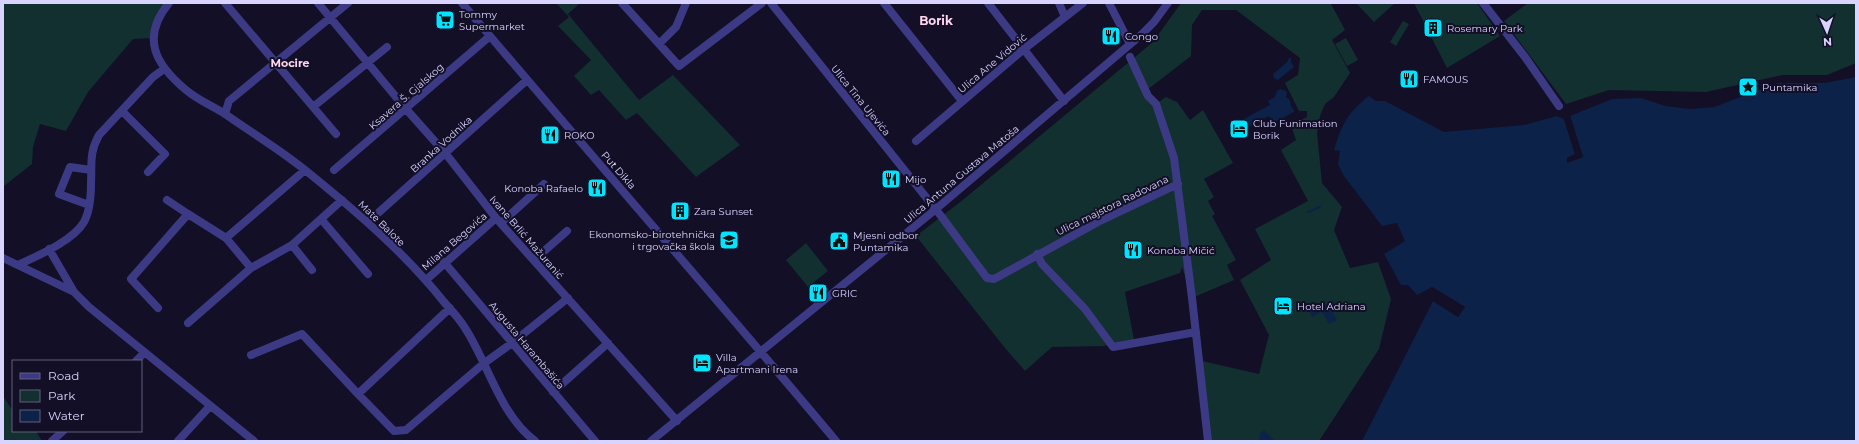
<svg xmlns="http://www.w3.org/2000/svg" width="1859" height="444" font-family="Montserrat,sans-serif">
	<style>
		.green { fill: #12302f }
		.water { fill: #0c2248 }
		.pier { fill: #130f26 }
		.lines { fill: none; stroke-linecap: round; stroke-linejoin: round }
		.stream { stroke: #0c2248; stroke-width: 2 }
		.minor { stroke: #3d3a85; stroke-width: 8 }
		.labels { text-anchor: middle; stroke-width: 4; stroke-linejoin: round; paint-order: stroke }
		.poi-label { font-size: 10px; fill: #d9d4ff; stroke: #130f26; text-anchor: start }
		.street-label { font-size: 10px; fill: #d9d4ff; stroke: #130f26 }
		.neighbourhood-label { font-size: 11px; font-weight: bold; fill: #ffd6f0; stroke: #130f26 }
		.quarter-label { font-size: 12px; font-weight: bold; fill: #ffd6f0; stroke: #130f26 }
	</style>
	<rect width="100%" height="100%" fill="#130f26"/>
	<path class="green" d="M3,3h166l-16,35 -20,1 -45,53 -22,39 -26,-7 -7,23 -1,17 -28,22z
		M556,3h24l-12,11 71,86 34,-25 67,70 -44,32 -59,-64 -11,7 -27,-30 -8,5 -17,-19 17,-16 -33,-34 11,-9z
		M1181,3h151l-1,1 14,26 -13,10 18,33 -16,24 -9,7 -5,12 -3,17 5,50 20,24 -8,23 16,38 28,-6 13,37 -12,50 -60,92h-117l2,-1 -2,-79 57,13 10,-39 -29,-55 31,-20 -16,-31 53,-28 -27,-51 15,-10 -5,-15 16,-8v-6h-8l-14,-28 13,-8 2,-17 -64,-48h-34l-10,15 -1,31 -44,34 9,14 10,-7 11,5 13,18 13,-10 30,53 -29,16 10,18 -6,4 7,13 -3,2 24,44 -9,5 7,15 -42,18 -10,-31 -2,6 -55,19 9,48 -31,6 -51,1 -27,24 -20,-23 -89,-112 48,-37 189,-157z
		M1356,3h39l-21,19z
		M1414,3h63l23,33 -53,32z
		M1528,3h328v60l-29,12h-45l-76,17 -97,-2 -43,14 -62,-83z
		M1403,21l6,3 -13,22 -6,-4z
		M1346,38l12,22 -11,6 -12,-22z
		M806,243l22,28 -20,16 -22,-27z
		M3,396l10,15v20h23l6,10h-39z"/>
	<path class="water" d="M1289,58h2v4l3,5 -16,13 -4,-2 -1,-4 14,-12z
		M1856,77v364h-494l71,-140 25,16 7,-10 -33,-20 -15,8 -9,-10h-7l-17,-31 21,-13 -8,-18 -15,3 -38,-50 -6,-12 2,-13 -6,-1c8,-26 13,-37 35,-54l7,5h9l59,31 80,-7 33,-9 7,3 11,35 -8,4 1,4 15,-5 -13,-41 42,-17 29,-1 24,8 25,3 24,-2 64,-24h47z
		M1280,89l6,2 1,3 -1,3 4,3 1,6 3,4v2l-21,11 -4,-7 -23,12 -4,-8 28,-15 -2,-4 7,-4 2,-6z
		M1333,300l3,5 -5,3 6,12 -8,4 -7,-12 -10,5 -2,-5z
		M1264,430l11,11h-16l1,-7z"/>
	<path class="pier" d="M1570,116l13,41 -16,6v-5l8,-4 -11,-35 2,-1 11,36 -8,6 12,-4 -13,-39z
		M1432,287l33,20 -7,10 -25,-16 -1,-2 26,15 4,-6 -30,-19z"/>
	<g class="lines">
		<path class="stream" d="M1308,212l12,-5"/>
		<path class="minor" d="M169,3c-29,35 -13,62 17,87 13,11 29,17 42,26 27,19 56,36 82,58 48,39 95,79 134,128 7,8 15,16 21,26 23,35 35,87 70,113
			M225,3l111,131
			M318,3l88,106 40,45 50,64 181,203
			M462,3c124,147 251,291 374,438
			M622,3l57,63 83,-63
			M771,3l170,213 46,62 7,1 104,-57 80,-38
			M884,3l78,98
			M988,3l76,98
			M1059,3l6,14
			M1109,3l21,41
			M1483,3l42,54 34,49
			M659,44l17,-17 10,-24
			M1130,57l18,39 8,8 18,54 18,140 16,143
			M313,107l74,-60
			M122,111l43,43 -17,18
			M225,114l4,-13 119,-98
			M916,141l108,-92 59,-46
			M334,170l156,-134
			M167,200l21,14
			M89,205l-30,-11 11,-27 21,3
			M321,219l47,55
			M368,222l159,-142
			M501,223l43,-39
			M49,249l25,43 15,15 165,134
			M1037,254l5,10 43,45 28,38 83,-15
			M3,258l71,34
			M534,260l33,-29
			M444,262l151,179
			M18,265c19,-9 55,-24 66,-43 6,-11 7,-27 7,-39 1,-19 -2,-30 8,-48l54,-58 11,-8
			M251,268l41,-23
			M312,270l-20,-25 50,-45
			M426,280l70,-62
			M158,308l-27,-29 57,-65 38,24 79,-68
			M450,308l-92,86 36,37 12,-1 77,-66 29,-21 56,-45
			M188,323l63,-55 -25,-30
			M251,355l51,-21 56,60
			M136,361l8,-8
			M553,392l55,-49
			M52,441l11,-10
			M178,441l32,-35
			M651,441l285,-232 205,-174 13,-13 14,-19"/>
	</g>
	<defs>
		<symbol id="supermarket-square" viewBox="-11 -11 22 22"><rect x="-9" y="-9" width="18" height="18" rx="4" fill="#00e5ff" stroke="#130f26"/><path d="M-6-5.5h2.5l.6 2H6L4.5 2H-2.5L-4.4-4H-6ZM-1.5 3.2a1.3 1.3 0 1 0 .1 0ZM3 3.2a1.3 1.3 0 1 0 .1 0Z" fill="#111"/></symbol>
		<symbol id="building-square" viewBox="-11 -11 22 22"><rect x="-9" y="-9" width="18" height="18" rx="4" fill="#00e5ff" stroke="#130f26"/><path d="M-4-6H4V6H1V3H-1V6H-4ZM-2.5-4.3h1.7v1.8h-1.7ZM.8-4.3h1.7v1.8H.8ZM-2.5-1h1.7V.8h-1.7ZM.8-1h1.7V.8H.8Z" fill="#111"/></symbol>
		<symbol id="restaurant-square" viewBox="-11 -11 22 22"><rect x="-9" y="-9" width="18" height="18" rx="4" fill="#00e5ff" stroke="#130f26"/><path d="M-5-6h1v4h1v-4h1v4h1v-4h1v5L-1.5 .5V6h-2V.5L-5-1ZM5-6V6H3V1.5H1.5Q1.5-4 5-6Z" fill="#111"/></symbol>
		<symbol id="sight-square" viewBox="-11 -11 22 22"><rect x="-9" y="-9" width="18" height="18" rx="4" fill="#00e5ff" stroke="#130f26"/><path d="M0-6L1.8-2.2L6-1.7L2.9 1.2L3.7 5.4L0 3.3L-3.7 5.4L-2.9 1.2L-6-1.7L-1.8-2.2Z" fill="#111"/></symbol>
		<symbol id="hotel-square" viewBox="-11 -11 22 22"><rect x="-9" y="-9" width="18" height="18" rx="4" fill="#00e5ff" stroke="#130f26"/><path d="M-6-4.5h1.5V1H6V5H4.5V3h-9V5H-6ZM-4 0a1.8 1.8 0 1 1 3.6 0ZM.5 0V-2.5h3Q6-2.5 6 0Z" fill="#111"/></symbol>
		<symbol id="school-square" viewBox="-11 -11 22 22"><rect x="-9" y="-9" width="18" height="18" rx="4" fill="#00e5ff" stroke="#130f26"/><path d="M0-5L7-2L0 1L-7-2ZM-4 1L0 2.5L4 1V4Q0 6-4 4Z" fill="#111"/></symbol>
		<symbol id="civic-square" viewBox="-11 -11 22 22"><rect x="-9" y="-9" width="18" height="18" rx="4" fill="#00e5ff" stroke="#130f26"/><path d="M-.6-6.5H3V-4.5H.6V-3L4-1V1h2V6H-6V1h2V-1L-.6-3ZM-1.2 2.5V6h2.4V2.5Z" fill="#111"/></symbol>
	</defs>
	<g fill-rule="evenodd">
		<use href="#supermarket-square" x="434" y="9" width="22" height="22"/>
		<use href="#building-square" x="1422" y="17" width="22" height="22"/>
		<use href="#restaurant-square" x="1100" y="25" width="22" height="22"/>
		<use href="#restaurant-square" x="1398" y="68" width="22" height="22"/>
		<use href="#sight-square" x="1737" y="76" width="22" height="22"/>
		<use href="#hotel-square" x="1228" y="118" width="22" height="22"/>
		<use href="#restaurant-square" x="539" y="124" width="22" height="22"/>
		<use href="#restaurant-square" x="880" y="168" width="22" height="22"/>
		<use href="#restaurant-square" x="586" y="177" width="22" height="22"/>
		<use href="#building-square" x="669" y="200" width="22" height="22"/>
		<use href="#school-square" x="718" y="229" width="22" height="22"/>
		<use href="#civic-square" x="828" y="230" width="22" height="22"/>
		<use href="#restaurant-square" x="1122" y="239" width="22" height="22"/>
		<use href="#restaurant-square" x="807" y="282" width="22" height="22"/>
		<use href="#hotel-square" x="1272" y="295" width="22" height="22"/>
		<use href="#hotel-square" x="691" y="352" width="22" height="22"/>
	</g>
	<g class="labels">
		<g class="poi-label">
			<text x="459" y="18">Tommy<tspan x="459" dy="12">Supermarket</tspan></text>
			<text x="1447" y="32">Rosemary Park</text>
			<text x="1125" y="40">Congo</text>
			<text x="1423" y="83">FAMOUS</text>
			<text x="1762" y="91">Puntamika</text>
			<text x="1253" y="127">Club Funimation<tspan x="1253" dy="12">Borik</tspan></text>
			<text x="564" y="139">ROKO</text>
			<text x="905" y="183">Mijo</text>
			<text x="583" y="192" text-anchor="end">Konoba Rafaelo</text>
			<text x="694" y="215">Zara Sunset</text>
			<text x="715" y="238" text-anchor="end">Ekonomsko-birotehnička<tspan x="715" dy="12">i trgovačka škola</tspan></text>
			<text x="853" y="239">Mjesni odbor<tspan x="853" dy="12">Puntamika</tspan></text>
			<text x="1147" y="254">Konoba Mičić</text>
			<text x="832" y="297">GRIC</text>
			<text x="1297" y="310">Hotel Adriana</text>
			<text x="716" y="361">Villa<tspan x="716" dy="12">Apartmani Irena</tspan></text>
		</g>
		<g class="street-label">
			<text transform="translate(992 63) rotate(-40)" y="4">Ulica Ane Vidović</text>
			<text transform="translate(406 96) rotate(-41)" y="4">Ksavera Š. Gjalskog</text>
			<text transform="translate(861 100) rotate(51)" y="4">Ulica Tina Ujevića</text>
			<text transform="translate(441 144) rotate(-42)" y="4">Branka Vodnika</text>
			<text transform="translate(619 170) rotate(49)" y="4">Put Dikla</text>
			<text transform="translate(961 174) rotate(-40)" y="4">Ulica Antuna Gustava Matoša</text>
			<text transform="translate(1112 205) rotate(-26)" y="4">Ulica majstora Radovana</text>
			<text transform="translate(382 223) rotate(44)" y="4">Mate Balote</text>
			<text transform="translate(527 237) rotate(49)" y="4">Ivane Brlić Mažuranić</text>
			<text transform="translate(454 241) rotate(-41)" y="4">Milana Begovića</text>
			<text transform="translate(527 345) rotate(50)" y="4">Augusta Harambašića</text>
		</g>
		<g class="neighbourhood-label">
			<text x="290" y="67">Mocire</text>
		</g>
		<g class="quarter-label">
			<text x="936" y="25">Borik</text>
		</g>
	</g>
	<rect width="1859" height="444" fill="none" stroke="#d9d4ff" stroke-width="8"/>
	<rect x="12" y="360" width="130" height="72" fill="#130f26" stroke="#625e7d"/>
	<rect x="20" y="373" width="20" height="6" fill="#3d3a85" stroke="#625e7d"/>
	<text x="48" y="380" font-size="12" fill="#d9d4ff">Road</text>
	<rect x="20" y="390" width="20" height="12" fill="#12302f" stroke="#625e7d"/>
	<text x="48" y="400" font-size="12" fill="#d9d4ff">Park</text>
	<rect x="20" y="410" width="20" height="12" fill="#0c2248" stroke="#625e7d"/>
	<text x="48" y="420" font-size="12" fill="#d9d4ff">Water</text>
	<g transform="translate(1827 32) rotate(177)" stroke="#130f26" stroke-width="3" paint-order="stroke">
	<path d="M0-3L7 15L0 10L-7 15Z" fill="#d9d4ff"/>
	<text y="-6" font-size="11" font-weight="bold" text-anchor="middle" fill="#d9d4ff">N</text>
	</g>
</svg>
